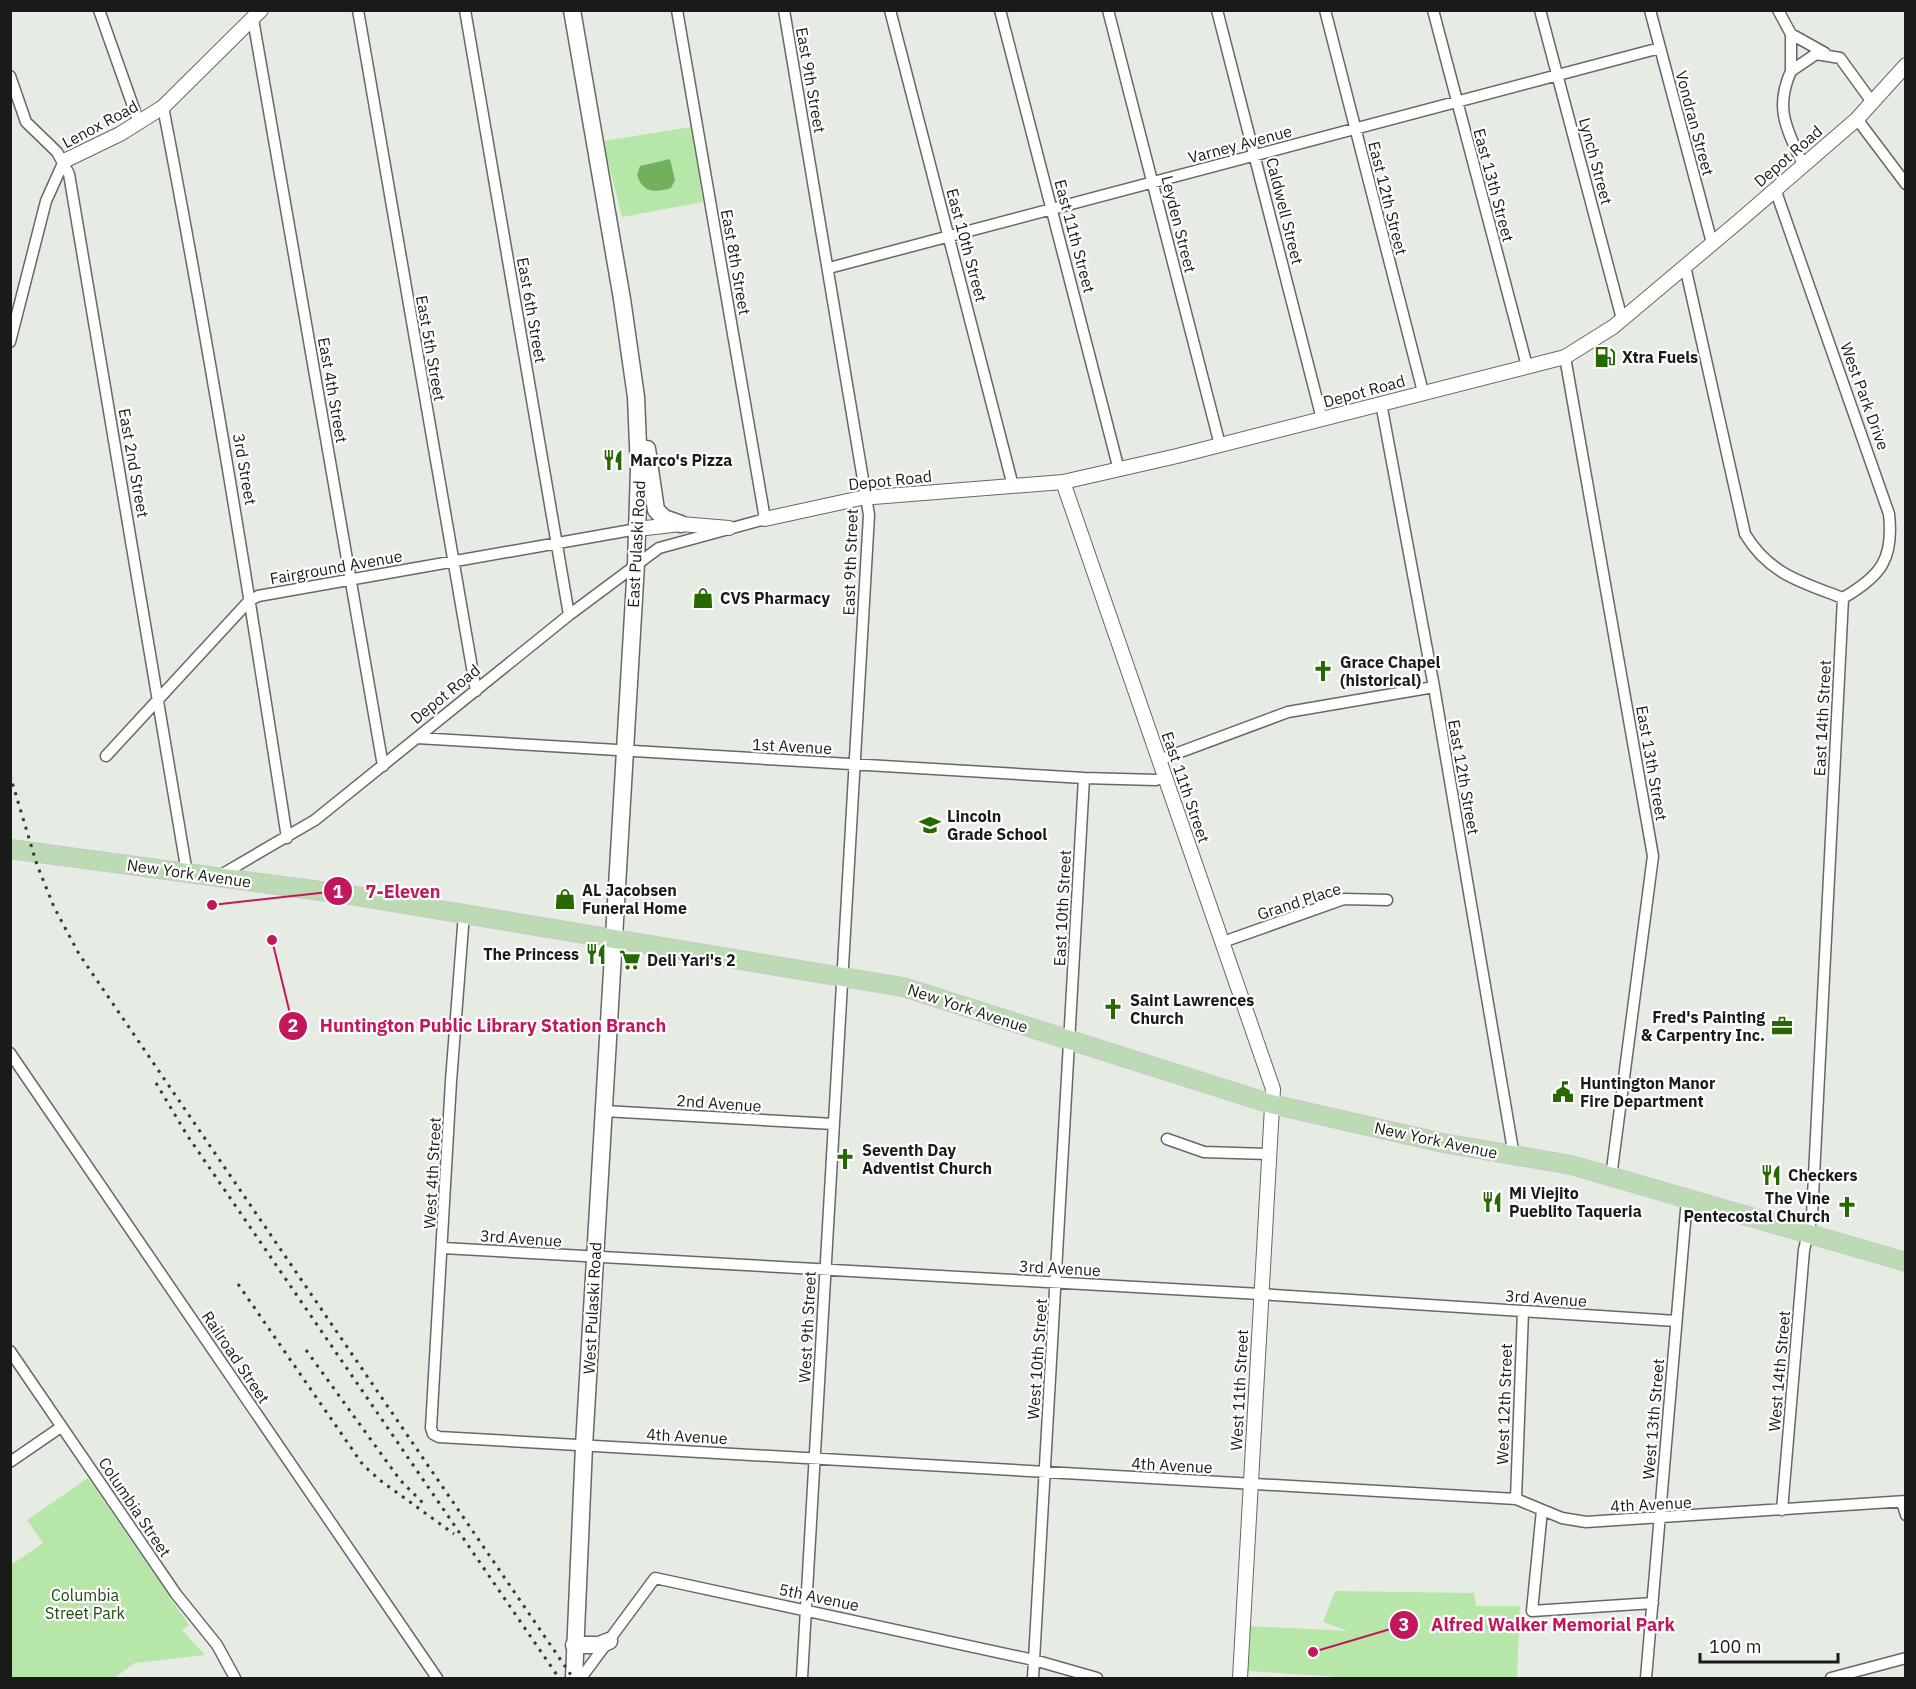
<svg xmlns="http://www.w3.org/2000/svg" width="1916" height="1689" font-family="'IBM Plex Sans',sans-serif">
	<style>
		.green { fill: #b7e7a8 }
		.water { fill: #73b05e }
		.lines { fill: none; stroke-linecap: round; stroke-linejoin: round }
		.minor-casing { stroke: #646963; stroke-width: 13 }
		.tertiary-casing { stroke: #646963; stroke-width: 16 }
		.secondary-casing { stroke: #646963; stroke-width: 19 }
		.primary-casing { stroke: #c8c8c8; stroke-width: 20 }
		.minor { stroke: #fff; stroke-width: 10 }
		.tertiary { stroke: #fff; stroke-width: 14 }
		.secondary { stroke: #fff; stroke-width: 16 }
		.primary { stroke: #bcdab3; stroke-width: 18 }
		.rail { stroke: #373a37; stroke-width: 3; stroke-dasharray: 3 6; stroke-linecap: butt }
		.labels { text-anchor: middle; stroke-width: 4.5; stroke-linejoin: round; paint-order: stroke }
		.street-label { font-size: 16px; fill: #191b19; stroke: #fff }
		.poi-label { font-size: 16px; font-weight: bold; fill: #191b19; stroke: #fff; text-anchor: start }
		.park-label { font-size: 16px; fill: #204810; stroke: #fff }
		.leader { fill: none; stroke: #c2185b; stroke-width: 2 }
		.callout-dot { fill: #c2185b; stroke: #fff; stroke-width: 2 }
		.mark-label { font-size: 18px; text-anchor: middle; font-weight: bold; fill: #fff }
		.callout-label { font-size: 18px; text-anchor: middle; font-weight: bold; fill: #c2185b; stroke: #fff; stroke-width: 4.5; stroke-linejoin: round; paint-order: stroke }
	</style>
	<rect width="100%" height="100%" fill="#e6ece4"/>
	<path class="green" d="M691,127l12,75 -81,15 -19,-76z
		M88,1478l101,147 -7,5 23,25 -70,8 -21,15h-103v-113l32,-22 -16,-23z
		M1335,1591l139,2 2,13h44l-3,72h-180l3,-1 -92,-6 1,-45 99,5 -25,-9z"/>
	<path class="water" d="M670,159l5,21 -4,8c-17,5 -28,5 -34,-13l3,-9z"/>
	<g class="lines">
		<defs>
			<path id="minor" d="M99,10l40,113
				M358,10l118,681
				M465,10l104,605
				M784,10l85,505 -67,1163
				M890,10l123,476
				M1000,10l119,460
				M1108,10l112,435
				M1217,10l105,409
				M1325,10l98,382
				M1433,10l94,356
				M1540,10l82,309
				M1650,10l62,233
				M1778,10l13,24v37
				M253,19l130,747
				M1791,34l34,19
				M10,76l16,46 31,30 12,22 118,699
				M163,107c47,243 86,486 124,731
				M1857,119l49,65
				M1803,165c-16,-36 -29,-56 -12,-94l25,-17 24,4 32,44
				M1775,189l114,325c5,45 -8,62 -46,84
				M1685,266l60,268c24,40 56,48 98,64
				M829,268l831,-220
				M10,342l36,-141 18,-40
				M1565,357l88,499 -42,321
				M1381,403l53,284 80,469
				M417,738l667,40 72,2 8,-2
				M106,756l143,-155 9,-5 379,-67
				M1159,760l129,-48 146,-25
				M219,876l96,-56 254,-205 90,-67 106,-29 -88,-509
				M464,914l-13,167 -20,347 2,6 6,3 1077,62 46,19 24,4 320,-21
				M1223,942l121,-43 43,1
				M10,1053l427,625
				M604,1111l229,13
				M1167,1139l37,13 63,2
				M443,1248l817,46 416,27
				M10,1351l166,243 41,51 18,33
				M10,1462l51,-35
				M1516,1499l7,-188
				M1902,1502l4,13
				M1542,1510l-10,101 121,-8
				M1782,1510l22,-260 8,-34 31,-618
				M581,1678l74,-100 379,82 63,18
				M1033,1678l51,-900
				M1646,1678l41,-479
				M1831,1678l75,-20"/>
			<path id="tertiary" d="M64,161l56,-27 43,-27 98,-97
				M1063,482l210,607 -33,589
				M765,519l96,-21 202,-16 114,-26 388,-99 48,-30 126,-106 118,-102 49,-54
				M637,529l44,-5 48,4"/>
			<path id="secondary" d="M572,10l50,289 14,98 3,72 -3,95 -52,882 -10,232
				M647,449l9,61 8,8 17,6
				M574,1645h25l10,-4"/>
			<path id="primary" d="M10,849l340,46 553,92 368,117 172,39 128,22 335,97"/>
		</defs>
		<use href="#minor" class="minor-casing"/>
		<use href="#tertiary" class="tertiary-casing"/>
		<use href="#secondary" class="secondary-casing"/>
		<use href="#primary" class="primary-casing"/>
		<use href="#minor" class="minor"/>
		<use href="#tertiary" class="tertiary"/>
		<use href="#secondary" class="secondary"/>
		<use href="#primary" class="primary"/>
		<path class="rail" d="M10,775l27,90 17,42 25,47 494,724
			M156,1083l31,52 372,543
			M238,1284l125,181 18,16 73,53
			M306,1350l94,130 23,23"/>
	</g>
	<defs>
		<symbol id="fuel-bare" viewBox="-9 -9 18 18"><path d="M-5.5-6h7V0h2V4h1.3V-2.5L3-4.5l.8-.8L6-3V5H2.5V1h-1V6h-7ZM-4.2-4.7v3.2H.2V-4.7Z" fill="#266900" stroke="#fff" stroke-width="2.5" paint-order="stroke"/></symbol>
		<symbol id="restaurant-bare" viewBox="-9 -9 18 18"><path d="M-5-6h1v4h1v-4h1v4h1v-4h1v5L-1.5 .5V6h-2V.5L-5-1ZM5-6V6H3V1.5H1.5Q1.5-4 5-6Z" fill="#266900" stroke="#fff" stroke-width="2.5" paint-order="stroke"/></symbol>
		<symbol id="shop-bare" viewBox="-9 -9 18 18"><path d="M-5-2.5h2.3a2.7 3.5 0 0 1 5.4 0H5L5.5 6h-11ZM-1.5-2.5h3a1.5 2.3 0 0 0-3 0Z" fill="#266900" stroke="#fff" stroke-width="2.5" paint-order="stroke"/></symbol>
		<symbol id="church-bare" viewBox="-9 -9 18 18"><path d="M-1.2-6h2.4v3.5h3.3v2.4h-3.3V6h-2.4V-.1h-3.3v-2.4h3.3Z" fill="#266900" stroke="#fff" stroke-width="2.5" paint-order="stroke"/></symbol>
		<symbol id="school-bare" viewBox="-9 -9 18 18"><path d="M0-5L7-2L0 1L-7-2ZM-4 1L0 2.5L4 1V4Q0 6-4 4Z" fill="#266900" stroke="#fff" stroke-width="2.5" paint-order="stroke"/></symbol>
		<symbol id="supermarket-bare" viewBox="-9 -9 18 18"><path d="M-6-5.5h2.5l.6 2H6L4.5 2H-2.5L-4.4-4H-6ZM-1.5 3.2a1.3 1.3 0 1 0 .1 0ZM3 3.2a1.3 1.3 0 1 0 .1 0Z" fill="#266900" stroke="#fff" stroke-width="2.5" paint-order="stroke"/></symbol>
		<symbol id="office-bare" viewBox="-9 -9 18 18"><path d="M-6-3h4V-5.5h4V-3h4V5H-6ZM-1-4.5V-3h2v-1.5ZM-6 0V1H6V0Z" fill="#266900" stroke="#fff" stroke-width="2.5" paint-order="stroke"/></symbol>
		<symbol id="civic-bare" viewBox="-9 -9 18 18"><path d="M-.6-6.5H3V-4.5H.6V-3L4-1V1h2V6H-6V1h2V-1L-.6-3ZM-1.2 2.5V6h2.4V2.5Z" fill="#266900" stroke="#fff" stroke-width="2.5" paint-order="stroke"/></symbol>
	</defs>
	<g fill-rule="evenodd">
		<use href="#fuel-bare" x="1590" y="342" width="30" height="30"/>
		<use href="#restaurant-bare" x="598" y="445" width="30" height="30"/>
		<use href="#shop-bare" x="688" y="583" width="30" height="30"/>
		<use href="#church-bare" x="1308" y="656" width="30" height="30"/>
		<use href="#school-bare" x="915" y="810" width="30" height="30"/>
		<use href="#shop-bare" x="550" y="884" width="30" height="30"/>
		<use href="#restaurant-bare" x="581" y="939" width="30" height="30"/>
		<use href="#supermarket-bare" x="615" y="945" width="30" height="30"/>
		<use href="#church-bare" x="1098" y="994" width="30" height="30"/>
		<use href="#office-bare" x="1767" y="1011" width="30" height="30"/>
		<use href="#civic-bare" x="1548" y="1077" width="30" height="30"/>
		<use href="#church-bare" x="830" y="1144" width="30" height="30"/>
		<use href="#restaurant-bare" x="1756" y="1160" width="30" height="30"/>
		<use href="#restaurant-bare" x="1477" y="1187" width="30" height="30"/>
		<use href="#church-bare" x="1832" y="1192" width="30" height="30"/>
	</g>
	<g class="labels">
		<g class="street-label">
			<text transform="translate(811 80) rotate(80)" y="6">East 9th Street</text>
			<text transform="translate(1695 123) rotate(75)" y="6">Vondran Street</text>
			<text transform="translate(100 124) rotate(-28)" y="6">Lenox Road</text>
			<text transform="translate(1240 144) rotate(-15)" y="6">Varney Avenue</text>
			<text transform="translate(1788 156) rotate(-41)" y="6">Depot Road</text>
			<text transform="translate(1596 161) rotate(75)" y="6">Lynch Street</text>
			<text transform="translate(1494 185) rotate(75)" y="6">East 13th Street</text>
			<text transform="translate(1388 198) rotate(76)" y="6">East 12th Street</text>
			<text transform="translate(1285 211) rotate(76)" y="6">Caldwell Street</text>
			<text transform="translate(1179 224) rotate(76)" y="6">Leyden Street</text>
			<text transform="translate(1075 236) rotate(75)" y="6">East 11th Street</text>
			<text transform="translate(967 245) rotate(75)" y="6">East 10th Street</text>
			<text transform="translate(736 262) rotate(80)" y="6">East 8th Street</text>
			<text transform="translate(532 310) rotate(80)" y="6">East 6th Street</text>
			<text transform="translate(431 348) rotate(80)" y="6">East 5th Street</text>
			<text transform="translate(333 390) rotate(80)" y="6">East 4th Street</text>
			<text transform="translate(1364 391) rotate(-15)" y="6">Depot Road</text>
			<text transform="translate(1865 396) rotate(70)" y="6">West Park Drive</text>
			<text transform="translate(134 463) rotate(80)" y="6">East 2nd Street</text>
			<text transform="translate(245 469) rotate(80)" y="6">3rd Street</text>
			<text transform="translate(890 480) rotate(-6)" y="6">Depot Road</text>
			<text transform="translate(636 544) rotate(-87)" y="6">East Pulaski Road</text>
			<text transform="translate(850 562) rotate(-88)" y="6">East 9th Street</text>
			<text transform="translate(336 567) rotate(-10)" y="6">Fairground Avenue</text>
			<text transform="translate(445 694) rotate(-39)" y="6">Depot Road</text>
			<text transform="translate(1822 718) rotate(-87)" y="6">East 14th Street</text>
			<text transform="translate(792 746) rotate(3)" y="6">1st Avenue</text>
			<text transform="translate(1652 763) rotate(80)" y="6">East 13th Street</text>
			<text transform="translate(1464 777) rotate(80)" y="6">East 12th Street</text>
			<text transform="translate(1186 787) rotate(71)" y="6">East 11th Street</text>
			<text transform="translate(189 873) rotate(8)" y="6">New York Avenue</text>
			<text transform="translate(1299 901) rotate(-18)" y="6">Grand Place</text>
			<text transform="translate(1062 908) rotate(-87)" y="6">East 10th Street</text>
			<text transform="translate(968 1008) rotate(18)" y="6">New York Avenue</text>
			<text transform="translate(719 1103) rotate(4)" y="6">2nd Avenue</text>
			<text transform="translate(1436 1140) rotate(12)" y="6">New York Avenue</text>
			<text transform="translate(432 1173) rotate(-87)" y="6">West 4th Street</text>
			<text transform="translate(521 1238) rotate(4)" y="6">3rd Avenue</text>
			<text transform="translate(1060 1268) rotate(3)" y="6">3rd Avenue</text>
			<text transform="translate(1546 1298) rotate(4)" y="6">3rd Avenue</text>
			<text transform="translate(592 1308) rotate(-87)" y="6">West Pulaski Road</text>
			<text transform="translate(807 1327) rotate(-87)" y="6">West 9th Street</text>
			<text transform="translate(236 1357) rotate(56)" y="6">Railroad Street</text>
			<text transform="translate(1037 1359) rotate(-86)" y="6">West 10th Street</text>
			<text transform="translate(1779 1371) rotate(-85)" y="6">West 14th Street</text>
			<text transform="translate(1239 1390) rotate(-87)" y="6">West 11th Street</text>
			<text transform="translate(1504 1404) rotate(-88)" y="6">West 12th Street</text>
			<text transform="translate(1653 1419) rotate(-85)" y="6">West 13th Street</text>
			<text transform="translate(687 1436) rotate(3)" y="6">4th Avenue</text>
			<text transform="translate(1172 1465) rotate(3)" y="6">4th Avenue</text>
			<text transform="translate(1651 1504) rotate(-3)" y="6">4th Avenue</text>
			<text transform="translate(135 1507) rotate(56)" y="6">Columbia Street</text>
			<text transform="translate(819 1597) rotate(12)" y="6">5th Avenue</text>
		</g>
		<g class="poi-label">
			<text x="1622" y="363">Xtra Fuels</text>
			<text x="630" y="466">Marco's Pizza</text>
			<text x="720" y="604">CVS Pharmacy</text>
			<text x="1340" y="668">Grace Chapel<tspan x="1340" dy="18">(historical)</tspan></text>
			<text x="947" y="822">Lincoln<tspan x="947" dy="18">Grade School</tspan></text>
			<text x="582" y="896">AL Jacobsen<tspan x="582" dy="18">Funeral Home</tspan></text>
			<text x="579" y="960" text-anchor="end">The Princess</text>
			<text x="647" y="966">Deli Yari's 2</text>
			<text x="1130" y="1006">Saint Lawrences<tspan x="1130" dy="18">Church</tspan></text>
			<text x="1765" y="1023" text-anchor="end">Fred's Painting<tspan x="1765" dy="18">&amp; Carpentry Inc.</tspan></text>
			<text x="1580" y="1089">Huntington Manor<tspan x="1580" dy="18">Fire Department</tspan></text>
			<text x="862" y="1156">Seventh Day<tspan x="862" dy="18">Adventist Church</tspan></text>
			<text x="1788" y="1181">Checkers</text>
			<text x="1509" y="1199">Mi Viejito<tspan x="1509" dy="18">Pueblito Taqueria</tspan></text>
			<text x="1830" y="1204" text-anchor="end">The Vine<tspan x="1830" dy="18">Pentecostal Church</tspan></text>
		</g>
		<g class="park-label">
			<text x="85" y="1601">Columbia<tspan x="85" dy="18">Street Park</tspan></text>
		</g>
	</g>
	<path class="leader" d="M212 905L338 891M272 940L293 1026M1313 1652L1404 1625"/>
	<g class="callout-dot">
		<circle cx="212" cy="905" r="6"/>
		<circle cx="272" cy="940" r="6"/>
		<circle cx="1313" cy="1652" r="6"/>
		<circle cx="338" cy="891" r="15"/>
		<circle cx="293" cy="1026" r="15"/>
		<circle cx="1404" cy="1625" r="15"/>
	</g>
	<g class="mark-label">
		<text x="338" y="898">1</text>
		<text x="293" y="1032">2</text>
		<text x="1404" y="1631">3</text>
	</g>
	<g class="callout-label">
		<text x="403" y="898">7-Eleven</text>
		<text x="493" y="1032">Huntington Public Library Station Branch</text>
		<text x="1553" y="1631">Alfred Walker Memorial Park</text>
	</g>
	<rect width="1916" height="1689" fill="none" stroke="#191b19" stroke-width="24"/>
	<path d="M1700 1653v9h138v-9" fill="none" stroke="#191b19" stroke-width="3"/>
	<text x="1709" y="1653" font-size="18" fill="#191b19" stroke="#ffffff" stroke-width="4.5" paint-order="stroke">100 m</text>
</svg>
